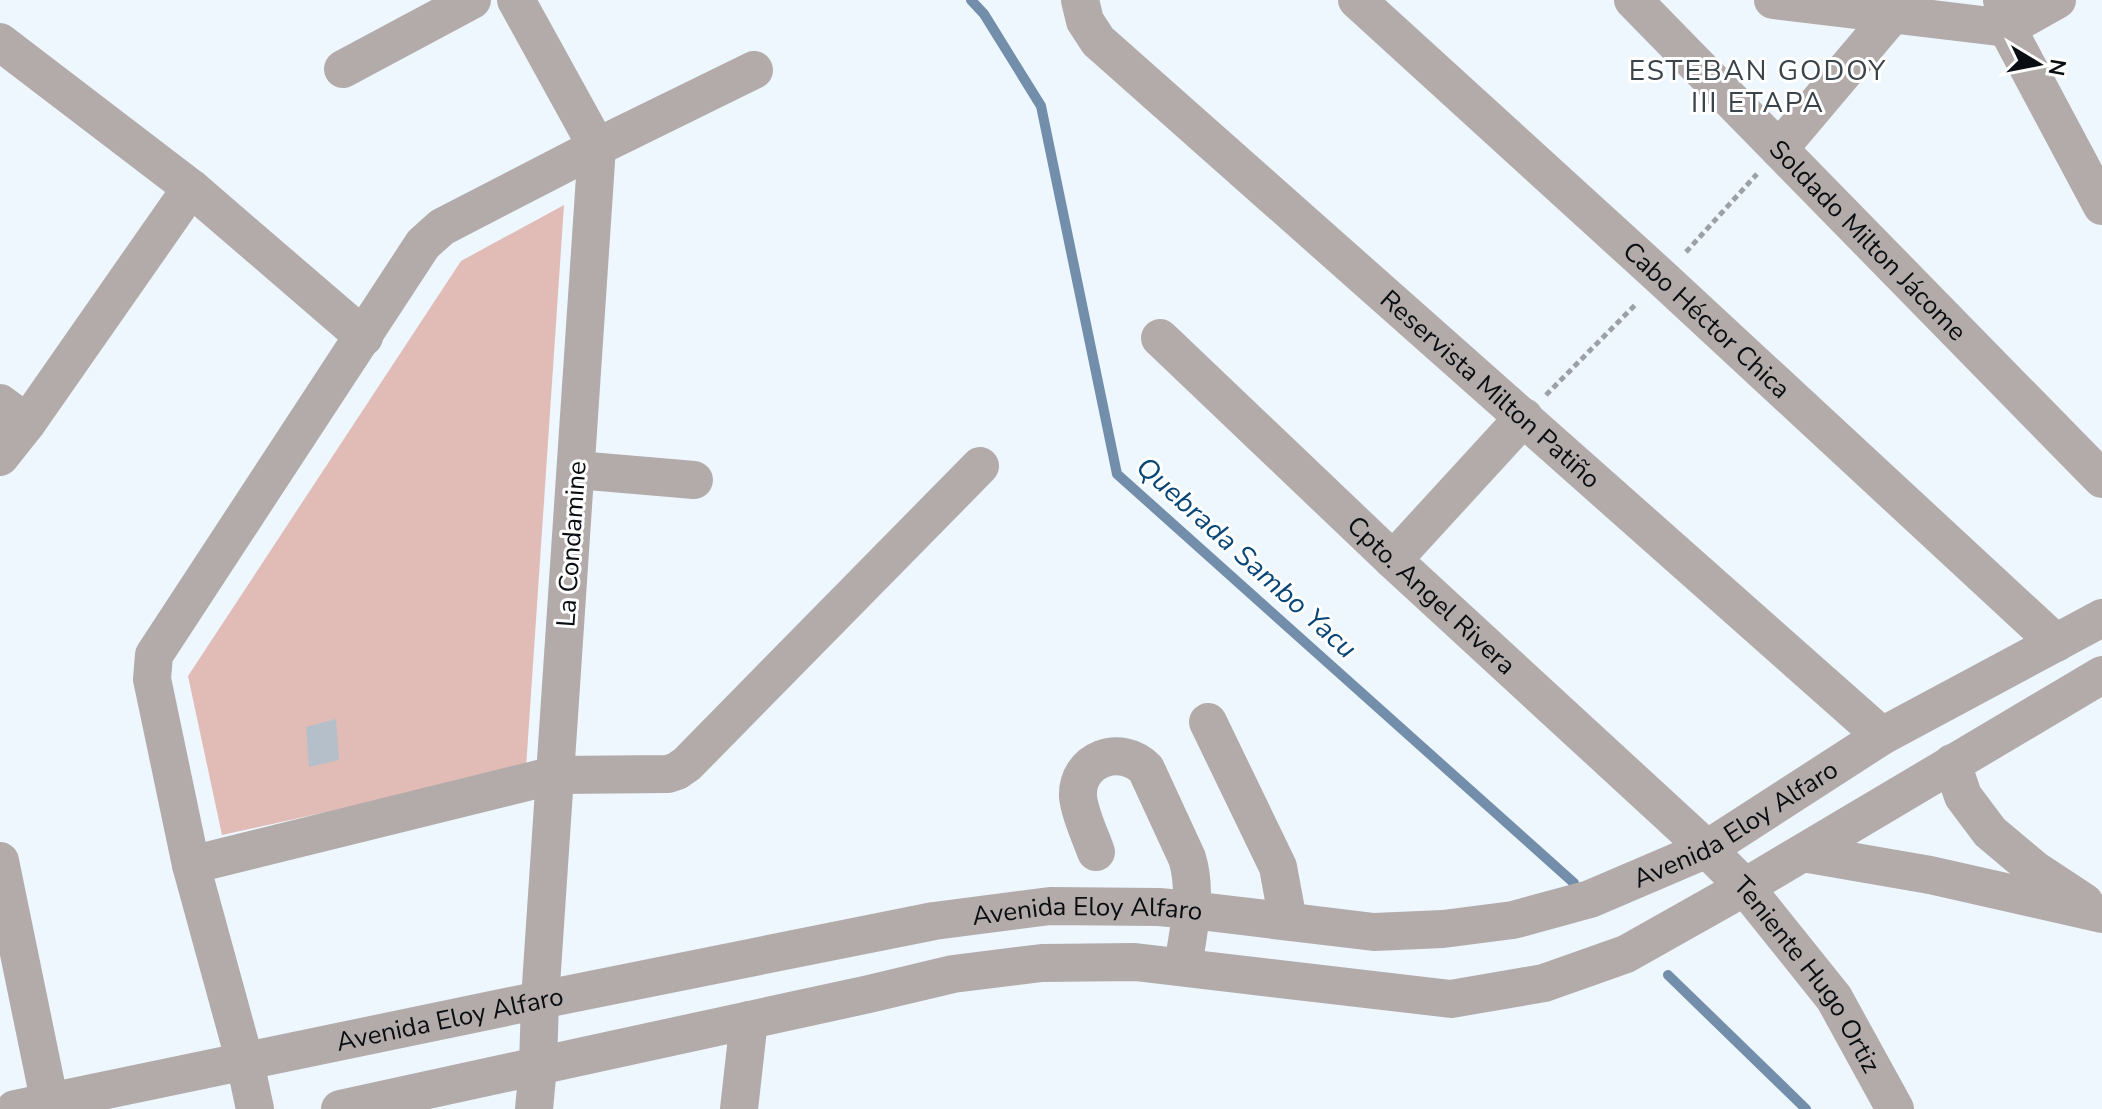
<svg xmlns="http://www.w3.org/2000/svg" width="2102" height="1109" font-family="'Nunito Sans',sans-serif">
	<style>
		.green { fill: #e1bcb7 }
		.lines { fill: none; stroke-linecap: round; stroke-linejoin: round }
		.stream { stroke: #728eab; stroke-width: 10 }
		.building { fill: #b5bfc9 }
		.path { stroke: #9ba1a7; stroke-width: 5; stroke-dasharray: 6 4; stroke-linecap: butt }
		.minor { stroke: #b2abaa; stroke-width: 38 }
		.labels { text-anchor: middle; stroke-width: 6; stroke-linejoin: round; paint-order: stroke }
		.street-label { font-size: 26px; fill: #0a0d11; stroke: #fff }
		.neighbourhood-label { font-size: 28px; letter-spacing: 2px; fill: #3b434b; stroke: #fff }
		.water-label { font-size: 28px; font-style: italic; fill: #074576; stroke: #fff }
	</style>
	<rect width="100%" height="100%" fill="#eef6fe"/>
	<path class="green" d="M564,205l-38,563 -304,67 -34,-159 273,-415z"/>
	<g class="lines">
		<path class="stream" d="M971,0l13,14 57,92 76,368 457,409
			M1668,975l138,134"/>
	</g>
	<path class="building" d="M336,719l3,41 -30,7 -3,-40z"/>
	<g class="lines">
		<path class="path" d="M1686,252l71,-78
			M1546,395l91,-92"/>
		<g class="minor">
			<path d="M516,0l81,147 -57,853 -2,66 -4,43"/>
			<path id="s1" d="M1080,0l5,21 13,20 784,695"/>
			<path id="s2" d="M1357,0l305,278 394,365"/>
			<path id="s3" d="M1633,0l469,479"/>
			<path d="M1773,0l234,28 50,-28"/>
			<path d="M2002,0l5,28 95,178"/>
			<path d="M0,42l191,146 173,149"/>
			<path d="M343,69l129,-69"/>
			<path d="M1779,149l114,-135"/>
			<path id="s4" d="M1160,338l233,222 314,289 38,38 89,111 61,111"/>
			<path d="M0,403l27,20"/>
			<path d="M0,457l27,-34 164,-235"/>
			<path d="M577,470l117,10"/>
			<path d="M1393,560l131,-143"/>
			<path d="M1208,722l70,145 10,54"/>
			<path d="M1952,763l11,33 27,36 44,37 50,33"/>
			<path d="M1096,852c-6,-17 -16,-37 -18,-55 -2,-38 43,-54 68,-28l41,89c11,35 1,74 -4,109"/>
			<path d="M1803,853l127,22 172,39"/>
			<path d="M0,861l51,248"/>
			<path d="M191,865l364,-90 113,-1 9,-3 10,-7 293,-298"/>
			<path id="s5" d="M15,1109l525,-109 394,-79 116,-15 109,1 32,3 183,22 69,-3 70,-9 77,-21 117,-50 175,-113 220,-118"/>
			<path d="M255,1109l-10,-47 -54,-197 -39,-186 2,-24 269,-411 19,-17 155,-80 157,-77"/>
			<path d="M340,1109l529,-115 84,-20 89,-11 93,-1 316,37 93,-16 82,-29 119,-67 357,-212"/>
			<path d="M739,1109l10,-89"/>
		</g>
	</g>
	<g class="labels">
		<g class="street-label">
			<text dy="9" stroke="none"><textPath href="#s3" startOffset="336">Soldado Milton Jácome</textPath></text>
			<text dy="9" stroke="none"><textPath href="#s2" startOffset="474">Cabo Héctor Chica</textPath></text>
			<text dy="9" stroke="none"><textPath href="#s1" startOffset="570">Reservista Milton Patiño</textPath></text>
			<text transform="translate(571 544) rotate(-86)" y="9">La Condamine</text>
			<text dy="9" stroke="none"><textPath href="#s4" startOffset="374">Cpto. Angel Rivera</textPath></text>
			<text dy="9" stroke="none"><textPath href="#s5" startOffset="1764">Avenida Eloy Alfaro</textPath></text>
			<text dy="9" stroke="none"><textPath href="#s5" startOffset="1092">Avenida Eloy Alfaro</textPath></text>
			<text dy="9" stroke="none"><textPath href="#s4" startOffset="910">Teniente Hugo Ortiz</textPath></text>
			<text dy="9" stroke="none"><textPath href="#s5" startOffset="444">Avenida Eloy Alfaro</textPath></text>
		</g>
		<g class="neighbourhood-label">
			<text x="1758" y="80">ESTEBAN GODOY<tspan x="1758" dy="32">III ETAPA</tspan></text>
		</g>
		<g class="water-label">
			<text transform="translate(1247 557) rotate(42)" y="10">Quebrada Sambo Yacu</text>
		</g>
	</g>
	<g transform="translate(2038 64) rotate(100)" stroke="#ffffff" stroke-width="6" paint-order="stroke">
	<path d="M0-6L14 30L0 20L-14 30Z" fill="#0a0d11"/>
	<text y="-12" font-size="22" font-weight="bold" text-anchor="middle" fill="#0a0d11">N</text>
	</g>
</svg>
